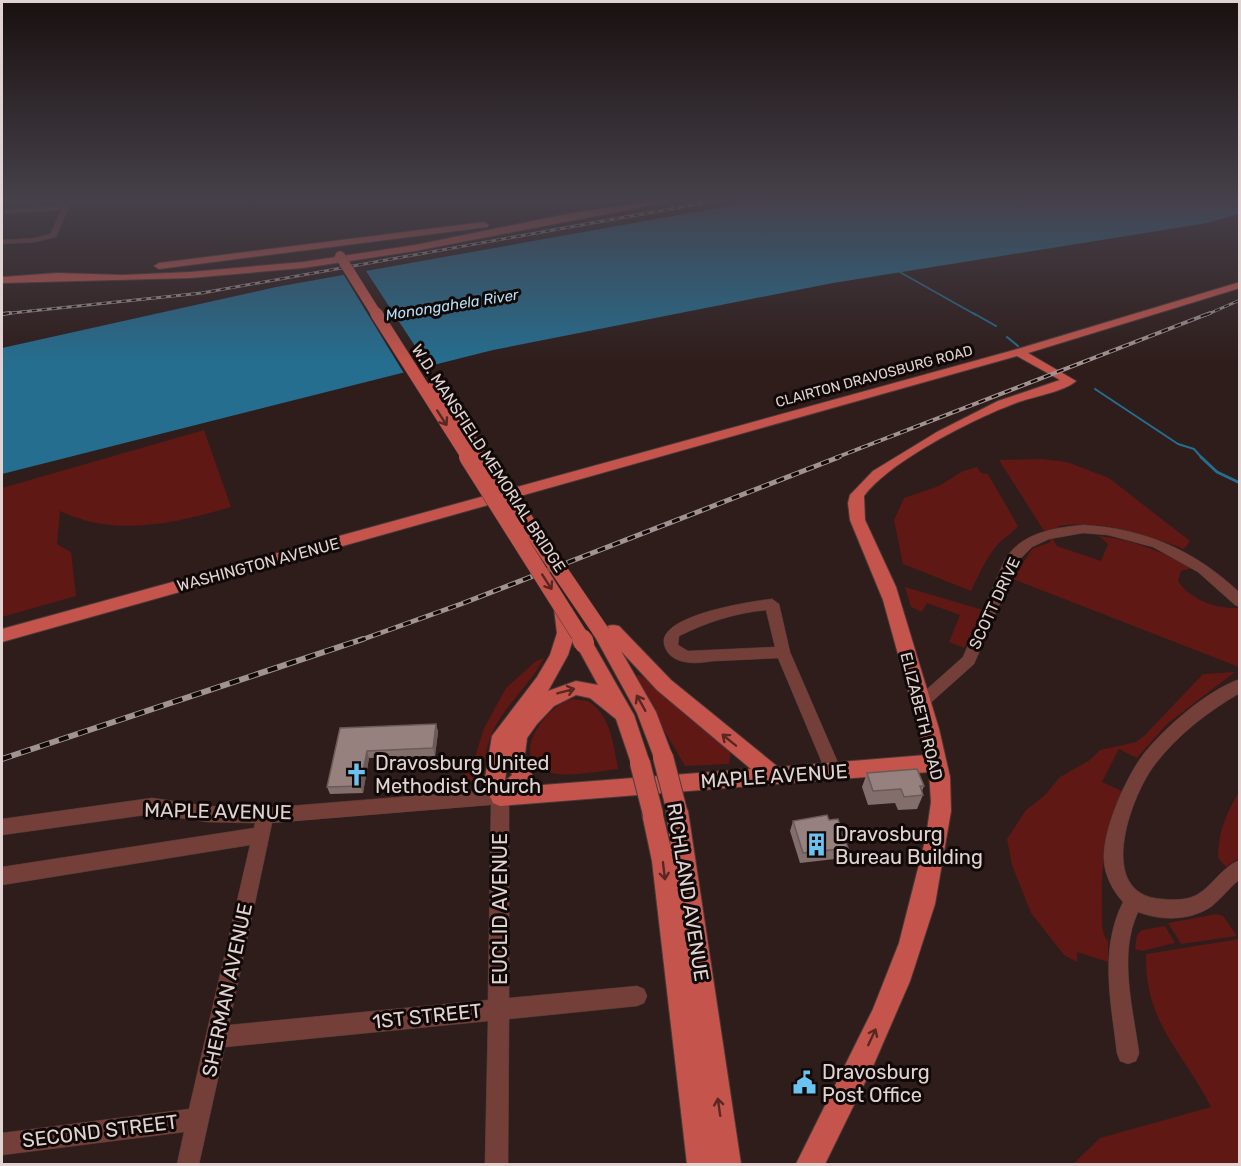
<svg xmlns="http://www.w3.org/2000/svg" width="1241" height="1166" font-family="Rubik,sans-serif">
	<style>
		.green { fill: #5f1814 }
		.water { fill: #256e90 }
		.pier { fill: #2e1d1b }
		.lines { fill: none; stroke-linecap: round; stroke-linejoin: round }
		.stream-far2 { stroke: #256e90; stroke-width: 1.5 }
		.stream-far1 { stroke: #256e90; stroke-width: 2 }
		.stream { stroke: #256e90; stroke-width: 3 }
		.minor-casing { stroke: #4a3a38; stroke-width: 1 }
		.major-casing { stroke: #4a3a38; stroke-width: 2 }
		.minor { fill: #753f39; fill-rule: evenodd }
		.major { fill: #c5554c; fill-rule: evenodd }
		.rail-far3-casing { stroke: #a19391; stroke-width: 3 }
		.rail-far2-casing { stroke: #a19391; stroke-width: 4 }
		.rail-far1-casing { stroke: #a19391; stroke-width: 5 }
		.rail-casing { stroke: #a19391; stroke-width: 6 }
		.rail-far3 { stroke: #110908; stroke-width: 1.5; stroke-dasharray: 5; stroke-linecap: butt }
		.rail-far2 { stroke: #110908; stroke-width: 2; stroke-dasharray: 7; stroke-linecap: butt }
		.rail-far1 { stroke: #110908; stroke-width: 3; stroke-dasharray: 8; stroke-linecap: butt }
		.rail { stroke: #110908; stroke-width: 4; stroke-dasharray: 10; stroke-linecap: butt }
		.major-bridge-far3-casing { stroke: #4a3a38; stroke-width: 10; stroke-linecap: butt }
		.major-bridge-far2-casing { stroke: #4a3a38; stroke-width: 13; stroke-linecap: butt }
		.major-bridge-far1-casing { stroke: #4a3a38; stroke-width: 17; stroke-linecap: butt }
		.major-bridge-casing { stroke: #4a3a38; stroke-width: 22; stroke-linecap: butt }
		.major-bridge-far3 { stroke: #c5554c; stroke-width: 10 }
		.major-bridge-far2 { stroke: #c5554c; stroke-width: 12 }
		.major-bridge-far1 { stroke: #c5554c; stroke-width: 16 }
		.major-bridge { stroke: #c5554c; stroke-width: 20 }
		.wall { fill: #826f6c }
		.shaded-wall { fill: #6a5a58 }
		.building { fill: #97817e; stroke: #6a5a58; stroke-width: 1.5 }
		.oneway { stroke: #592723 }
		.labels { text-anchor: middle; stroke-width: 6; stroke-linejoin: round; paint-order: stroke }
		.far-street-label { font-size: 14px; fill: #e0d3d2; stroke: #110908 }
		.far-water-label { font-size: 15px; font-style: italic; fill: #b4dff8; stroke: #110908 }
		.street-label { font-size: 16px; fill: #e0d3d2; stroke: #110908 }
		.near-poi-label { font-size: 20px; fill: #e0d3d2; stroke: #110908; text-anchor: start }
		.near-street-label { font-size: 20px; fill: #e0d3d2; stroke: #110908 }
	</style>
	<rect width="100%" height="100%" fill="#2e1d1b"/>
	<path class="green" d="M204,430l27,77c-56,16 -115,31 -171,4l-3,33 14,8 5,44 -74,21v-129z
		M1042,459l25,3 42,16 81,63 -6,8c-41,-15 -81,-29 -126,-23l1,2 -15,3 -45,-71z
		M977,467l4,6 7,1 30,52c-5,7 -12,10 -18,16 -13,13 -21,33 -29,49l-68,-27 -9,-44 10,-22 35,-12 24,-15z
		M1099,536c35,4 62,15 93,32l-11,3 -3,10c12,19 39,28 60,27l1,59 -226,-88 19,-30 19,-7 -2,-3h4l4,7 44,15 7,-17z
		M905,587l78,23 -19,38 -15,-6 11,-27 -33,-12 -5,9 -11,-5z
		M544,658c-14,28 -42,49 -53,78 -9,22 -3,33 -24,50l-5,-8 11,-14 11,-36 22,-40 30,-27z
		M1235,672l-68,52 -30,34 -18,-9 -17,33 22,10c-19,44 -23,69 -22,118 0,10 -1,24 6,31v21l-31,-10v10l-13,-7 -33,-42 -19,-48 -5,-26 19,-29 19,-15 15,-18 30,-17 10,-10 36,-8 8,-6 59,-62z
		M640,675l91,74 -2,15 -44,2 -49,-84 3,-2 -3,-4z
		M573,699l15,2c22,13 26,44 30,68 -23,2 -57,12 -78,-1 -29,-17 11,-66 33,-69z
		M1239,792v66l-13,9 -8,-9c0,-25 8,-45 21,-66z
		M1217,914l6,2 14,20 -56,8 -13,-21z
		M1165,926l10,17 -33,8 -7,-2 2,-14 5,-5z
		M1239,939v225h-166l27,-26 111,-31c-28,-56 -67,-84 -65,-153z"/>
	<path class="water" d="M757,201h482v13l-32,9 -374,60 -340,67 -491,124v-126l274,-61z"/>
	<path class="pier" d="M364,268l66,101 -25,6 -63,-103z"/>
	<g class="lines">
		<path class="stream-far2" d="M898,271l78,44"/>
		<path class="stream-far1" d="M973,313l23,13
			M1007,337l11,9
			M1095,389l83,55 16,5 8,9"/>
		<path class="stream" d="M1201,457l16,15 23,11"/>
		<defs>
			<path id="minor" d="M68,201h8l-6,4 -14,32 -20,5 -34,2v-4l33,-2 15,-4 11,-24 -59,4v-4l61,-5z
				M1083,525c61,3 113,26 157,68v14l-5,-2 -37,-33 -45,-25 -45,-12 -25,-2 -34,6 -17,8 -14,14 -44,103 -47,42 -5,2 -5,-2 -3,-4 3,-4 46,-41 42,-98c18,-27 49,-31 78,-34z
				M772,599l7,5 11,48 52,120 -2,5 -6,2 -6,-2 -50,-119c-21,1 -43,2 -64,3 -9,1 -19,3 -28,1 -9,-1 -18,-6 -21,-15 -13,-31 87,-46 107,-48zM766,610l9,37 -87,4 -10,-6 1,-9c28,-14 56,-23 87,-26z
				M1240,679v14c-33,19 -64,43 -87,74 -23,32 -58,128 9,132 9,1 18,1 27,-1 20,-5 31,-31 51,-38v19c-10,8 -18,19 -28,27 -21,15 -51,15 -74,6 -20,43 -5,96 1,141l-3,8 -8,3 -8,-3 -3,-8c-6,-51 -18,-103 6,-151 -10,-11 -18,-26 -19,-41 -2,-29 20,-79 36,-102 20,-28 67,-69 100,-80z
				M500,789l6,3 3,5v201l128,-12 7,3 3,7 -3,7 -7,3 -128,13 -1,145h-23l3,-143 -263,26 -26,117h-22l7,-32 -182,23v-22l187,-24 61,-264 -248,40v-18l252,-39 1,-5 -47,-1 -56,-8 -150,21v-16l150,-21 56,8 57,2zM491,805l-3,195 -259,25 43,-202z"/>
			<path id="major" d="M655,201h18l-258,50 -112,17 -113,10 -188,5v-6l55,-4 66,2 67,-3 113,-10 112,-17 157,-32z
				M484,222l5,3 -2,2 -328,42 -5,-3 5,-3z
				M1240,282v6l-212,65 48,28c-10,10 -44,16 -60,22 -41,15 -126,58 -152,93l1,24 31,67 43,142 11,48 1,34 -16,93 -25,77 -36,83 -49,100h-29l77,-155 26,-66 27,-106 5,-35 -2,-30 -429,34 -7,-3 -9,-19 8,-48 45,-59 13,-22 7,-22 -3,-24 9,-6 9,6 3,24 -7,22 -20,36 28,-10 22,4 -23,-42 3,-5h12l44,77 16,48 -3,6 -7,3 -7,-3 -17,-50 -26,-21 -14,-3 -22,11 -17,18 -10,14 -2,16 8,24 -4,8 222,-17 -94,-79 -36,-39 35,61 17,45 -3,6 -7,2 -7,-2 -19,-50 -44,-80 3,-5 17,-3 6,1 52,54 107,87 148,-12 -43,-155 -33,-80 -2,-17 2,-8 23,-24 64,-39 61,-31 62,-21 -43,-24 -1015,286v-13l1012,-279zM507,764l5,11 -7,6z
				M677,802l7,2 4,7 53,353h-54l-35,-303 -10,-47 3,-7 8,-3 8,3 10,42 -5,-38 4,-7z"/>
		</defs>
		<use href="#minor" class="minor-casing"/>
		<use href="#major" class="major-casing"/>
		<use href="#minor" class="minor"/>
		<use href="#major" class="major"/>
		<defs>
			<path id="rail-far3" d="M2,314l200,-21 513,-92
				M1206,315l34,-15"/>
			<path id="rail-far2" d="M2,314l8,-1
				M835,458l375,-145"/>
			<path id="rail-far1" d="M358,641l103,-37 378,-147"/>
			<path id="rail" d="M2,759l361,-120"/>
		</defs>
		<use href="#rail-far3" class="rail-far3-casing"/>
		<use href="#rail-far2" class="rail-far2-casing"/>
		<use href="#rail-far1" class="rail-far1-casing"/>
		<use href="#rail" class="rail-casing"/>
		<use href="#rail-far3" class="rail-far3"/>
		<use href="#rail-far2" class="rail-far2"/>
		<use href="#rail-far1" class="rail-far1"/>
		<use href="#rail" class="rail"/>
		<defs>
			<path id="major-bridge-far3" d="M340,256l37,59"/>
			<path id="major-bridge-far2" d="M376,313l92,145
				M434,386l49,72"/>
			<path id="major-bridge-far1" d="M467,457l116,184
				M482,457l120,176"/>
			<path id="major-bridge" d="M582,639l2,4
				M663,757l14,54
				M640,763l13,51"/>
		</defs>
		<use href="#major-bridge-far3" class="major-bridge-far3-casing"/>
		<use href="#major-bridge-far2" class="major-bridge-far2-casing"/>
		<use href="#major-bridge-far1" class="major-bridge-far1-casing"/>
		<use href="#major-bridge" class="major-bridge-casing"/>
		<use href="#major-bridge-far3" class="major-bridge-far3"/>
		<use href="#major-bridge-far2" class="major-bridge-far2"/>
		<use href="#major-bridge-far1" class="major-bridge-far1"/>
		<use href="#major-bridge" class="major-bridge"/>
	</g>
	<path class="wall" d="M436,724l2,8 -3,24 -66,2 -6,35 -33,1 -3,-7 13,-59z
		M867,773l57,13 -2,5 1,4 -6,14 -19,1 -3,-7 -27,2 -6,-18z
		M829,820l19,28 -4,10 -44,5 -10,-32 3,-10z"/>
	<path class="shaded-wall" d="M436,724l2,8 -3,24 -2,-8z
		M367,751l2,7 -6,35 -3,-7z"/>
	<path class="building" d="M436,724l-3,24 -66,3 -7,35 -33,1 13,-59z
		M917,769l7,17h-4l3,9 -19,2 -3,-8 -28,2 -6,-18z
		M827,815l2,5 9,-1 10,29 -45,5 -10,-32z"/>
	<defs><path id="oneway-shaft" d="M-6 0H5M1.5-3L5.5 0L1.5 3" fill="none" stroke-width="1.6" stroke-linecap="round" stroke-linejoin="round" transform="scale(1.5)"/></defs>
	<g class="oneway">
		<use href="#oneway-shaft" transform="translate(442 418) rotate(57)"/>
		<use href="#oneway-shaft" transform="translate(547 582) rotate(57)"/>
		<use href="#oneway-shaft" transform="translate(566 691) rotate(-15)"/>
		<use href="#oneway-shaft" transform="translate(641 703) rotate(-119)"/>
		<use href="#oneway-shaft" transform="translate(729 740) rotate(-141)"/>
		<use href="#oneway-shaft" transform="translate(664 871) rotate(83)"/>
		<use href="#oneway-shaft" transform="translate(872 1037) rotate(-65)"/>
		<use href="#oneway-shaft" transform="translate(719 1107) rotate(-98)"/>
	</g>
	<linearGradient id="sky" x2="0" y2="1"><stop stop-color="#19100f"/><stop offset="0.55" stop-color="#46404a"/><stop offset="1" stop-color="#46404a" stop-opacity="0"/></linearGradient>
	<rect width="1241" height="364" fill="url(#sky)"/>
	<defs>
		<symbol id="church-bare" viewBox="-9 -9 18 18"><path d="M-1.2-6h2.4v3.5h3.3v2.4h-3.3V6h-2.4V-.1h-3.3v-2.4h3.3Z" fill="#6ac3f1" stroke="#110908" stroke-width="2.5" paint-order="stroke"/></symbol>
		<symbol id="building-bare" viewBox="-9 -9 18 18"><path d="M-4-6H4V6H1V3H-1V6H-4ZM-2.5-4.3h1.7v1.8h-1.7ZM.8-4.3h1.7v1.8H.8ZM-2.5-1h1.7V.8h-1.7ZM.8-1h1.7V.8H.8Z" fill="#6ac3f1" stroke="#110908" stroke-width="2.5" paint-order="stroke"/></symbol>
		<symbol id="civic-bare" viewBox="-9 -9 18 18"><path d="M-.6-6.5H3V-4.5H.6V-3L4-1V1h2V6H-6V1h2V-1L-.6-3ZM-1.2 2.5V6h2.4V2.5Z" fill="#6ac3f1" stroke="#110908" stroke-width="2.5" paint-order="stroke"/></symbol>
	</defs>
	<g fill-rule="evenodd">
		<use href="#church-bare" x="340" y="758" width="33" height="33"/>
		<use href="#building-bare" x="800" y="828" width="33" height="33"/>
		<use href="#civic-bare" x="788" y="1066" width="33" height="33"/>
	</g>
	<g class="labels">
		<g class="far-street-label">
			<text transform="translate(874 376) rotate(-15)" y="5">CLAIRTON DRAVOSBURG ROAD</text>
		</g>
		<g class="far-water-label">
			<text transform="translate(452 305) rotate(-9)" y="5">Monongahela River</text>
		</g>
		<g class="street-label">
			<text transform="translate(489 458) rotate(57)" y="6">W.D. MANSFIELD MEMORIAL BRIDGE</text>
			<text transform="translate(258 564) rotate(-15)" y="6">WASHINGTON AVENUE</text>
			<text transform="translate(994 603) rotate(-65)" y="6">SCOTT DRIVE</text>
			<text transform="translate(922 716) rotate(76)" y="6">ELIZABETH ROAD</text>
		</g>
		<g class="near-poi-label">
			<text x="375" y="770">Dravosburg United<tspan x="375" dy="23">Methodist Church</tspan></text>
			<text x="835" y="841">Dravosburg<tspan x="835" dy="23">Bureau Building</tspan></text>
			<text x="822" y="1079">Dravosburg<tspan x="822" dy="23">Post Office</tspan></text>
		</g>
		<g class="near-street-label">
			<text transform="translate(774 776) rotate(-4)" y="7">MAPLE AVENUE</text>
			<text transform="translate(218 811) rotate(1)" y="7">MAPLE AVENUE</text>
			<text transform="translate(688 892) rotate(81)" y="7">RICHLAND AVENUE</text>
			<text transform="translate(500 909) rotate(-90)" y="7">EUCLID AVENUE</text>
			<text transform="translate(227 990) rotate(-78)" y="7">SHERMAN AVENUE</text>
			<text transform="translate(427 1016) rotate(-6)" y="7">1ST STREET</text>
			<text transform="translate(100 1131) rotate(-7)" y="7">SECOND STREET</text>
		</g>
	</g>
	<rect width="1241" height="1166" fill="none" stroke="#e0d3d2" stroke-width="6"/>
</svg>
